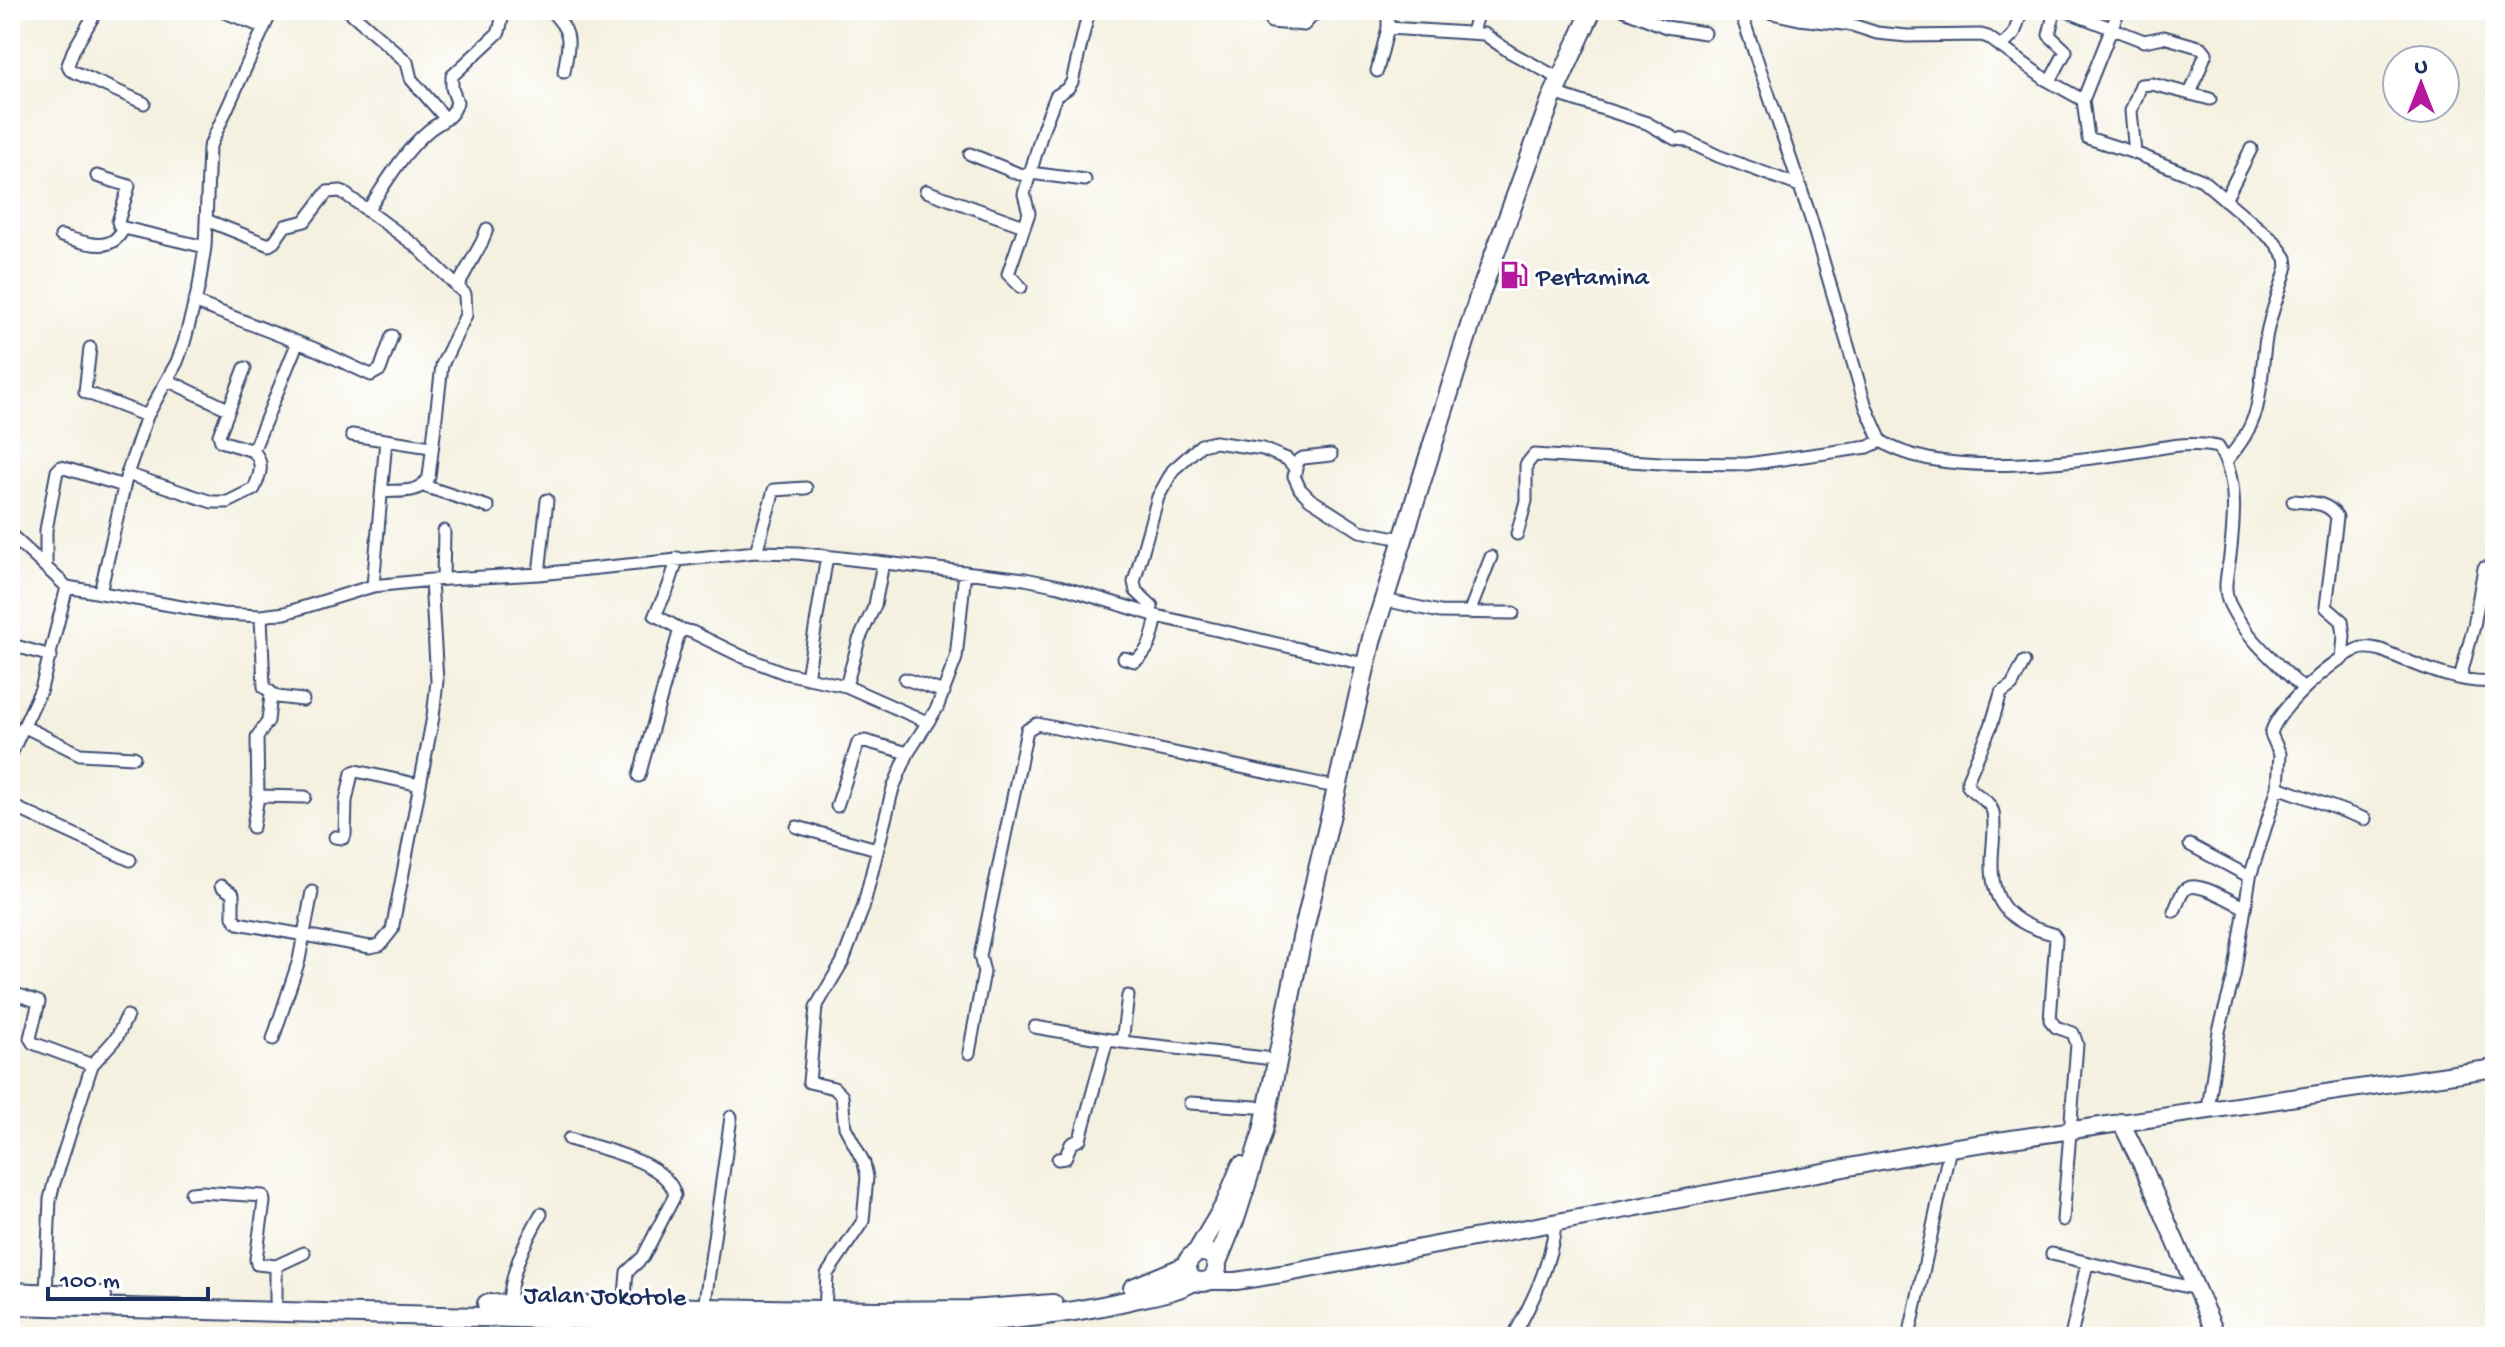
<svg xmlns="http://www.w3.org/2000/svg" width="2505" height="1347" font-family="'Gochi Hand',sans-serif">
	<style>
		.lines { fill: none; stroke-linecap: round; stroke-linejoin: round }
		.minor-casing { stroke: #3c4c72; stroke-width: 15 }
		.secondary-casing { stroke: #3c4c72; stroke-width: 20 }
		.trunk-casing { stroke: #3c4c72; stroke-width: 22 }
		.minor { stroke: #fff; stroke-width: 11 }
		.secondary { stroke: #fff; stroke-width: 16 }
		.trunk { stroke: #fff; stroke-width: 18 }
		.labels { text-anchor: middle; stroke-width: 6; stroke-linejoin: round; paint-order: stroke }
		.poi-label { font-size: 26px; fill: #1b2f5e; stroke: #fff; text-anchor: start }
		.street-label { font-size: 26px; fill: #1b2f5e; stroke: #fff }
	</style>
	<rect width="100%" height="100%" fill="#fff"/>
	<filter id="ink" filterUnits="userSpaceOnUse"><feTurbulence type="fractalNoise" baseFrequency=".0125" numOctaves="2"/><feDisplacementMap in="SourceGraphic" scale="16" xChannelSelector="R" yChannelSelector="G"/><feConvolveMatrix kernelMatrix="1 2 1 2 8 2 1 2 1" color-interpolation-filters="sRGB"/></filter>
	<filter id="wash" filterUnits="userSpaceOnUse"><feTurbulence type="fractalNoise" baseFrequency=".006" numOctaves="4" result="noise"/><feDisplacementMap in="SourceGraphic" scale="32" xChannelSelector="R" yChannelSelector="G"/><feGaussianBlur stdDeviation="1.8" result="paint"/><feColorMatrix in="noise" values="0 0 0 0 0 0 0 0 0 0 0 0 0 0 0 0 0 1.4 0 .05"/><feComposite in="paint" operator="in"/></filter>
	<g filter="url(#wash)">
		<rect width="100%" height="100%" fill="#f4f1e0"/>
	</g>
	<g filter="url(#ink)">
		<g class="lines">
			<defs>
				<path id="minor" d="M97,10l-24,41 -5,14 2,5 74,33
					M219,10l44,17
					M348,10l59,52 4,17 35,40
					M550,10c24,24 19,31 14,62
					M1388,10v18l96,6 26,18 43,23
					M1624,10l42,17 39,6
					M1740,10l70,206 56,191 15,34c56,37 181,22 247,12 30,-4 60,-13 90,-6 21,31 16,74 12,109 -2,16 -8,33 0,49 16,33 48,59 73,84
					M1759,10l40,9 53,6 25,8 30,3 74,-1 7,2 57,42 38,21 5,38 47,15 67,27 73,62 11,16 1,8c-6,24 -17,47 -21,72 -8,53 0,78 -39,122
					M2064,10l80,31 20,-4 38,11 4,5 -16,41
					M1271,22l33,3 14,-15
					M1472,33l6,-23
					M2001,47l13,-13 8,-24
					M1377,71l11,-43
					M2050,81l16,-30 -17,-16 6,-25
					M1554,93l93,30 28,16 10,1 33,16 82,30
					M2083,100l36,-90
					M2135,153l-4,-42 10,-26 11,-1 58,15
					M970,154l49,20 10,1
					M1030,173l55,7
					M97,176l32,10 -11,36 2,5 85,20
					M926,191l98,35
					M2225,200l26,-51
					M367,211c18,-26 36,-59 61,-80 12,-10 25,-12 29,-29l-5,-14v-12l47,-44 5,-22
					M206,220l63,25 5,-3 11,-16 20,-5 22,-29 14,-1 75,55 49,48 1,21 -24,50 -13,112c-10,18 -29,13 -47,15
					M61,236c23,6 50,19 62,-7
					M457,287l25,-45 5,-13
					M1021,287l-13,-13 21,-61 -5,-19 20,-68 12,-30 12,-8 4,-6 17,-72
					M194,302l121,47 56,26 9,-5 12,-34
					M90,348l-5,44 62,24
					M167,380l61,29
					M352,435l79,12
					M253,451l44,-107
					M1331,455l-28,3 -5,3 -4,15 6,13 10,10 50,32 37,7
					M127,474l85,28h16l26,-13c6,-14 11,-26 -1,-38l-32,-10 -2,-6 26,-67
					M424,486l64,21
					M2293,501c17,2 35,0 44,16l-11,90 16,14 2,14 -2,24
					M10,534l57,53 -26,102 -31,67
					M1517,534l9,-33v-36l8,-10 127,8 86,1 121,-17 13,-6
					M756,552l18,-62 32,-2
					M678,558l-10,30 -13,27 25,14
					M46,567v-37l11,-59 4,-4 63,19
					M539,574l8,-74
					M443,579l1,-48
					M373,586l13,-146
					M67,587l155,27 39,2 24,-3 88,-27 58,-6 108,-6 217,-22 42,1 227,26 34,7 98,30 207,48
					M100,593l27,-119 20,-58 30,-54 7,-19 15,-57 6,-39 4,-99 63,-138
					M1384,600l56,12 73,1
					M1469,613l22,-56
					M1151,614l1,-8 -16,-15 -2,-9 24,-85 15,-27 28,-25 14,-3 48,7 24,10 8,9
					M261,616l3,71 13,10 26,3
					M10,647h9l32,9
					M1124,658l11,3c16,-10 18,-28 22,-45
					M2024,662l-12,23 -11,8 -10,33 -23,53v7c7,10 21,13 25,26 3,16 -1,34 -1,50 -1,44 21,62 61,72l3,4 -6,82 6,7 17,6 4,11 -14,176
					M807,678l20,-122
					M2460,678l14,-52 10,-58
					M905,679l39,13
					M846,686l13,-46 16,-35 8,-42
					M25,727l55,27 54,3
					M639,776l41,-147 12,3 49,24 44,17 61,13 81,36
					M2278,787l87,32
					M258,796l47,1
					M10,805l120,55
					M837,806l21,-63 7,-2 43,12
					M253,827l5,-31 -1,-59 11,-16 3,-26
					M797,827l80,22
					M335,837l8,1 2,-3 1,-34 6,-28 4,-2 64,14
					M2190,845l60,32
					M221,886l12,8v23l5,6 132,24 10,-2 12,-15 41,-213 4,-36 -6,-101
					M2174,911c4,-6 6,-19 13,-23 12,-7 45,14 57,19
					M10,992l29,10 -9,36 3,5 59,22
					M1035,1027l87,15 143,16
					M273,1039l26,-79 13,-68
					M1122,1042l6,-46
					M969,1053l15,-81 -4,-16 47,-226 10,-6 289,61
					M1190,1103l66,4
					M2208,1110l11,-79 15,-55 16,-99 28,-90 2,-33 -9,-20c5,-24 62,-75 85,-84 8,-4 17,-2 25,0 34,14 77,35 114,31
					M569,1139c30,9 98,22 106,56l-32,62 -16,15 -3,35
					M1058,1159l7,-1 6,-14 9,-5 27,-99
					M191,1193l10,-1 62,4 1,6 -8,57 1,5 19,2v34
					M2052,1254l144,35
					M276,1266l28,-13
					M46,1294l4,-95 4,-16 38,-118 25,-28 10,-21
					M508,1309c3,-37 15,-64 33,-95
					M704,1309l27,-192
					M825,1310l2,-36 36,-53 4,-44 -3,-14 -19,-36 -3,-31 -8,-8 -25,-6 7,-75 27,-46 20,-53 30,-120 15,-35 29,-45 19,-50 9,-86
					M1513,1337c19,-34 38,-73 42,-112
					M1909,1337l41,-189
					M2071,1337l16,-74"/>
				<path id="secondary" d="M2121,1122l23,47 73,168
					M1209,1281h27l52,-8 662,-125 545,-80"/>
				<path id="trunk" d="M1187 1267a15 15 0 1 1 30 0a15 15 0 1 1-30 0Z
					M1197,1252l29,-49 15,-37
					M1217,1262l19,-46 27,-85 39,-193 70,-300 108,-344 71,-194 41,-90
					M1133,1288l53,-22
					M10,1292l92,4
					M487,1304l389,7 94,-1 83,-6
					M10,1305l815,21c104,-1 204,-2 305,-26 21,-5 45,-8 64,-19"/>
			</defs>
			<use href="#minor" class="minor-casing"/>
			<use href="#secondary" class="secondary-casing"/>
			<use href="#trunk" class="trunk-casing"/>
			<use href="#minor" class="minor"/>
			<use href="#secondary" class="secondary"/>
			<use href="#trunk" class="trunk"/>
		</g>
	</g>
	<defs>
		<symbol id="fuel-bare" viewBox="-9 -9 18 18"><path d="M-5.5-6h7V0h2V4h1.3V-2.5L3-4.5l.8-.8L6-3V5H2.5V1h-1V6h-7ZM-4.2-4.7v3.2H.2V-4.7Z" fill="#b5179e" stroke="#fff" stroke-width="2.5" paint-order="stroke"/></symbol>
	</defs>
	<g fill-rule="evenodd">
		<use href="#fuel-bare" x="1494" y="255" width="40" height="40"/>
	</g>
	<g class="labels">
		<g class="poi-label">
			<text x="1536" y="284">Pertamina</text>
		</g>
		<g class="street-label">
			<text transform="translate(605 1294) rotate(1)" y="9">Jalan Jokotole</text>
		</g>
	</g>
	<rect width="2505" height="1347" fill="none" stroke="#fff" stroke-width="40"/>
	<g transform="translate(2421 84)"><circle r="38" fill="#ffffff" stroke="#a4acbf" stroke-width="2"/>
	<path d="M0-6L14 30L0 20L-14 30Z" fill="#b5179e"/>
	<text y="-12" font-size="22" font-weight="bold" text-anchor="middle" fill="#1b2f5e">U</text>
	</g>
	<path d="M48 1287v12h160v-12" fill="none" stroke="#1b2f5e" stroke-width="4"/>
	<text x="60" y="1287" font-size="24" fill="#1b2f5e" stroke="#ffffff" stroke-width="6" paint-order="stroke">100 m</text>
</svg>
